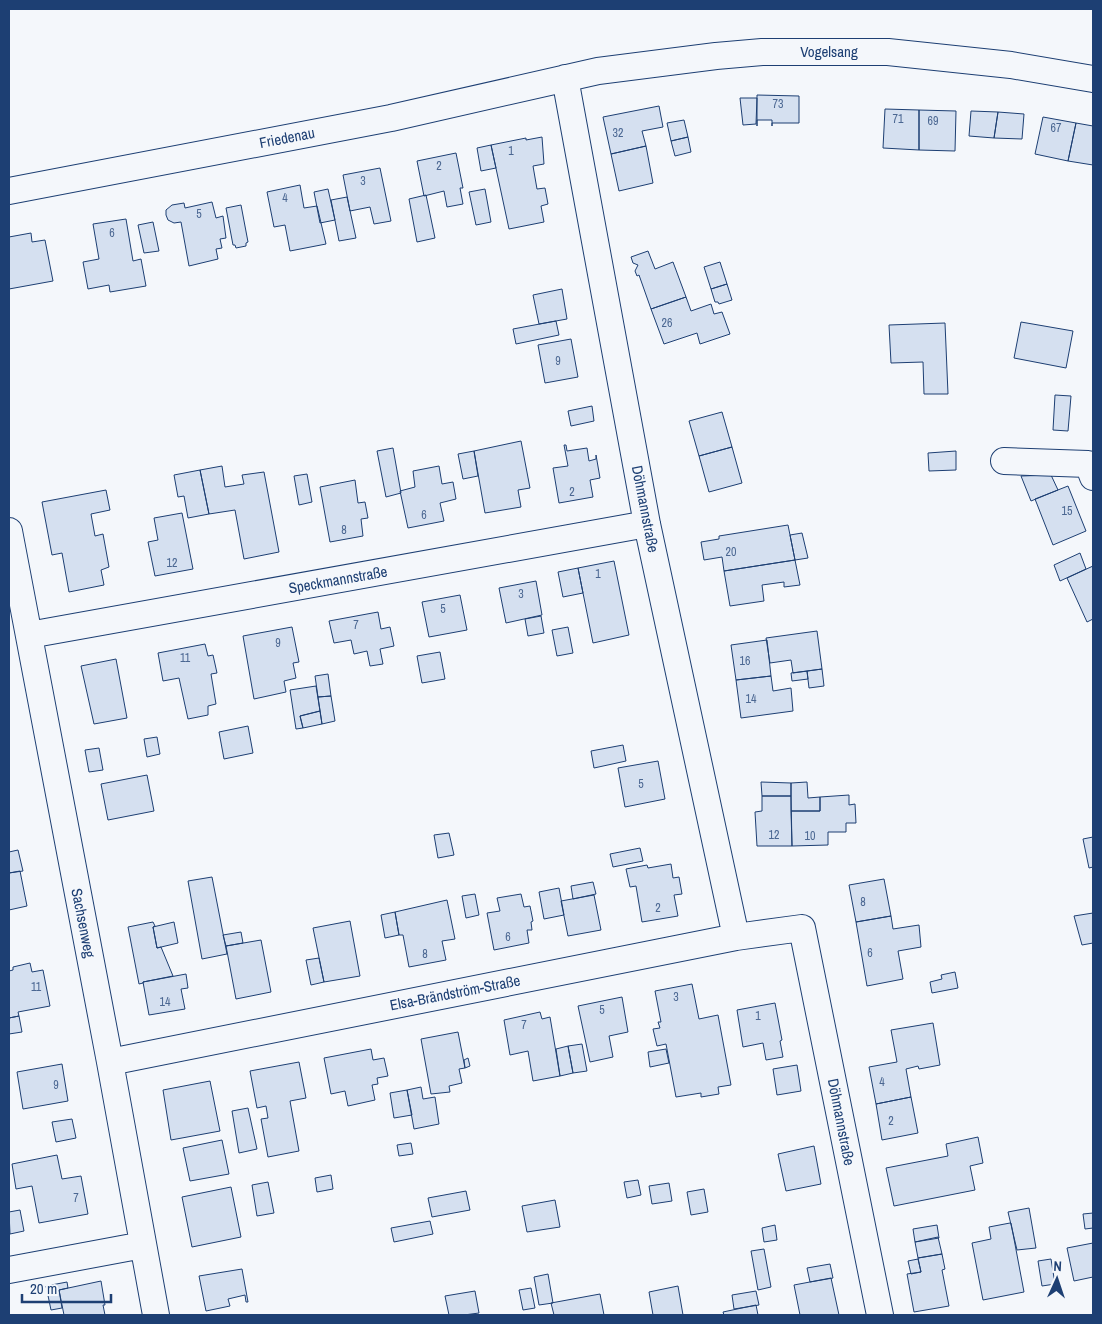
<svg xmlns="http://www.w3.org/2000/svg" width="1102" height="1324" font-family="'Archivo Narrow',sans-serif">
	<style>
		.building { fill: #d5e0f0; stroke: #1d3f73 }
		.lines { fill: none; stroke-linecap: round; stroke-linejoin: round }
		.street-casing { stroke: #1d3f73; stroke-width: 28 }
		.street { stroke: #f4f7fb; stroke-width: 26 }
		.labels { text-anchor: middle; stroke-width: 4; stroke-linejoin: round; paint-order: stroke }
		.number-label { font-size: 12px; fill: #4b6792 }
		.street-label { font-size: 15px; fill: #1d3f73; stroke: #f4f7fb }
	</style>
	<rect width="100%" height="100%" fill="#f4f7fb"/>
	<path class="building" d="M757,95l42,1v27h-27v3v-6h-15v6z
		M740,98h17l-1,26 -13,1z
		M659,106l4,21 -21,4 4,15 -35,8 -8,-37z
		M885,109l34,1v40l-36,-2z
		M919,110l37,1 -1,40 -36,-1z
		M971,111l27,1 -4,26 -25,-2z
		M998,112l26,2 -2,25 -28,-1z
		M1043,117l33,6 -8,38 -33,-7z
		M684,120l4,17 -17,4 -4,-18z
		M1076,123l17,3v39l-25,-4z
		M542,137l2,27 -11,2 4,23 8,-1 3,16 -7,2 3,16 -35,7 -18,-84 35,-7v2z
		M688,137l3,15 -16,4 -4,-15z
		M491,145l5,23 -15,3 -4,-23z
		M646,146l7,37 -34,8 -8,-37z
		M456,153l7,35h-3l3,16 -16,3 -3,-16 -20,5 -7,-35z
		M380,168l11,53 -17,3 -4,-17 -20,4 -7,-36z
		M300,185l4,23 13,-2 9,38 -36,7 -5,-26 -11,2 -7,-35z
		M328,189l7,31 -15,3 -6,-31z
		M485,189l6,33 -15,3 -7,-33z
		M426,195l9,43 -18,4 -8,-43z
		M347,197l9,41 -17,3 -8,-41z
		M212,202l4,16 7,-2 3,22 -6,1 2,9 -6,1 2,10 -29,7 -8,-44 -7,1 -6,-3 -2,-5v-5l6,-5 12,-2 1,5z
		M241,205l7,37 -2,1v3l-10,2 -1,-3h-2l-7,-37z
		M126,219l7,42 8,-2 5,27 -36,6 -1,-7 -21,4 -5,-27 16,-3 -6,-35z
		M153,222l6,29 -15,2 -6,-28z
		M31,233l1,9 13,-2 8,41 -44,8v-52z
		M648,251l7,18 18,-7 13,35 -35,12 -12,-34 -2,1 -2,-5 3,-6 -5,-2 -2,-6z
		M720,262l7,22 -16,5 -7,-22z
		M727,284l5,16 -13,4 -1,-2h-3l-4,-13z
		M562,289l5,30 -28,5 -6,-29z
		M686,297l5,14 20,-7 3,10 8,-2 8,22 -30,10 -3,-11 -33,11 -13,-35z
		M556,321l3,14 -43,9 -3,-15z
		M1021,322l52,9 -7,37 -52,-10z
		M945,323l3,71h-24l-1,-32 -32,1 -2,-38z
		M571,339l7,38 -33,6 -7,-38z
		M1055,395l16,1 -3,35 -15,-1z
		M592,406l2,15 -23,5 -3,-15z
		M722,412l10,35 -33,9 -10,-35z
		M521,441l9,47 -12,2 3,17 -36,6 -11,-62z
		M564,445h2l1,6 20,-3 2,13 7,-2v-4l4,23 -10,2 3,17 -34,6 -6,-35 15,-2z
		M732,447l10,36 -33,9 -10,-36z
		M393,448l8,45 -15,4 -9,-46z
		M474,451l4,25 -15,3 -5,-25z
		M956,451v19l-27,1 -1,-18z
		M222,466l3,21 19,-3 -2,-9 22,-3 15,80 -35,7 -9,-49 -26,4 -9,-44z
		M439,466l3,18 11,-2 3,17 -16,4 4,18 -36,7 -8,-37 15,-4 -2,-16z
		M200,470l9,44 -21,4 -4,-22 -6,1 -4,-22z
		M307,474l5,28 -13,3 -5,-29z
		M1051,475l7,15 -27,11 -10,-25z
		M355,480l3,23 7,-1 3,16 -7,1 2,17 -33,6 -10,-55z
		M1068,486l18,45 -33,14 -18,-46z
		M106,490l4,20 -19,4 4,22 8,-2 6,33 -8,3 3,15 -35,7 -7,-39 -10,2 -10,-53z
		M182,513l11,56 -38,7 -7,-34 10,-2 -4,-22z
		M788,525l7,35 -71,11 -2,-14 -18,3 -3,-18 18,-3v-3z
		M802,533l6,25 -13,2 -5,-25z
		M1080,553l6,16 -26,12 -6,-16z
		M795,560l5,25 -16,2v-5l-22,3 2,16 -34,5 -6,-35z
		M614,561l15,74 -36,8 -15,-75z
		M1093,566v53l-6,3 -20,-44z
		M578,568l5,25 -20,4 -5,-25z
		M536,581l6,34 -36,8 -7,-35z
		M460,595l7,35 -38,7 -7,-35z
		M378,612l3,17 9,-2 4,19 -14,3 3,15 -13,2 -3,-15 -13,3 -3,-14 -17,3 -5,-22z
		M541,616l3,17 -16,3 -3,-17z
		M292,627l7,35 -6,1 3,15 -12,3 2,11 -32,7 -11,-63z
		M568,627l5,26 -16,3 -5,-26z
		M817,631l5,38 -29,4 -2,-13 -21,3 -4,-25z
		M767,640l4,36 -35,4 -5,-35z
		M205,644l3,12 5,-1 4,18 -6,1 5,30 -8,2v9l-20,4 -9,-41 -16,3 -5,-28z
		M440,652l5,27 -23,4 -5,-27z
		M116,659l11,59 -33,6 -13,-58z
		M822,669l2,17 -15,2 -2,-17z
		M807,671l1,8 -16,2 -1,-8z
		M328,674l3,22 -13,1 -3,-21z
		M771,676l2,15 18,-3 2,23 -52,7 -5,-38z
		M316,686l4,25 -20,5 3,12 -7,1 -6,-39z
		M331,696l4,25 -13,3 -4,-27z
		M320,711l2,13 -19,4 -3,-12z
		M248,726l5,27 -29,6 -5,-27z
		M157,737l3,17 -13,3 -3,-18z
		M623,745l3,16 -32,7 -3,-17z
		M99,748l4,22 -14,2 -4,-22z
		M658,761l7,38 -40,8 -7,-39z
		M147,775l7,36 -46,9 -7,-36z
		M761,782l30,1v13h-29z
		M807,782l1,16 12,-1v14h-29v-28z
		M849,795v10l6,-1 1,19h-10v9h-18v13l-36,1 -1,-35h29v-14z
		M762,796h29l1,50h-35l-2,-34 7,-1z
		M449,833l5,22 -16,3 -4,-23z
		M1093,837v30l-4,1 -6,-29z
		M640,848l3,13 -30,6 -3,-13z
		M18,850l5,21 -14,2v-21z
		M671,864l2,14 6,-1 3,17 -8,1 4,21 -36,6 -6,-36 -6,1 -4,-18 21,-4 1,3z
		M20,871l7,35 -18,4v-37z
		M212,877l15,77 -25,5 -14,-78z
		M884,879l7,37 -35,6 -7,-37z
		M593,882l3,12 -23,5 -2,-13z
		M559,888l5,27 -20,4 -5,-27z
		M475,894l4,21 -13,3 -4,-22z
		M521,894l3,13 6,-1 3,15 -2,1 1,8h-5l2,13 -35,7 -7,-37 13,-2 -3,-13z
		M594,895l7,35 -33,6 -7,-35z
		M447,900l8,39 -13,2 4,19 -37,7 -6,-32h-4l-4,-23z
		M395,912l4,23 -14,3 -4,-23z
		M1093,913v30l-11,2 -8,-29z
		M891,916l2,13 26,-4 2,22 -23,4 5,28 -36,7 -11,-64z
		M350,921l10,55 -36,6 -11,-54z
		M153,922l2,4 -2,1 4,21 4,-1 12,29 -30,6v1l-4,1 -11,-57z
		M174,922l4,21 -21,5 -4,-21z
		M241,932l2,11 -17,3 -3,-11z
		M261,940l10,52 -35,7 -10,-53z
		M319,958l5,24 -13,3 -5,-25z
		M30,963l2,9 11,-2 7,36 -32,6 1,4 -10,2v-47l4,-1v-3z
		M955,972l3,16 -26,5 -2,-11 12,-3 -1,-4z
		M186,974l2,14 -7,1 4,20 -36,6 -6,-33z
		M692,984l7,35 19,-4 13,70 -13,2 1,7 -18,3v-4l-25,4 -10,-53 -9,2 -4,-17 7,-1 -2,-6h3l-6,-31z
		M622,997l6,35 -19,4 4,21 -23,5 -12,-56z
		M775,1003l7,37 -2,1 3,16 -17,3 -3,-17 -20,4 -6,-37z
		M540,1012l2,7 8,-2 10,59 -27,5 -5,-30 -18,4 -6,-35z
		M19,1016l3,16 -13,2v-16z
		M933,1023l7,42 -21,4 -1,-3 -12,3 5,28 -35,7 -7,-37 28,-5 -6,-32z
		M458,1032l7,36 -6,1 3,14 -13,3 1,6 -19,2 -10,-55z
		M582,1044l5,27 -14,2 -5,-27z
		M568,1046l5,27 -13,3 -4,-27z
		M371,1049l2,11 11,-2 4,18 -11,2 1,6 -6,1 3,15 -27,6 -3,-15 -14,3 -7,-36z
		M666,1049l3,14 -19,4 -2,-15z
		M468,1058l2,8 -5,2 -1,-8z
		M299,1062l7,36 -16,3 9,50 -31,6 -7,-38 7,-1 -2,-12 -9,2 -7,-37z
		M62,1064l6,37 -45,8 -6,-37z
		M797,1065l4,26 -24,4 -4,-26z
		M210,1081l10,50 -49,9 -8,-50z
		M421,1087l2,12 12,-2 4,27 -25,5 -7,-39z
		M407,1090l5,25 -18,3 -4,-25z
		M911,1097l7,36 -36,7 -6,-36z
		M248,1108l9,41 -18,4 -7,-42z
		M72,1119l4,19 -20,4 -4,-20z
		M978,1137l5,26 -13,3 5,24 -81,16 -8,-38 62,-12 -2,-12z
		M222,1140l7,34 -39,7 -7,-33z
		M411,1143l2,11 -14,2 -2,-11z
		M814,1146l7,38 -35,7 -8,-37z
		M57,1155l5,24 19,-3 7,38 -49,9 -7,-37 -16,3 -4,-25z
		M331,1175l2,14 -16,3 -2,-14z
		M638,1180l3,15 -14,3 -3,-16z
		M268,1182l6,31 -17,3 -5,-31z
		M669,1183l3,18 -20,3 -3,-18z
		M231,1187l10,50 -49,10 -10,-50z
		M704,1189l4,23 -17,3 -4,-23z
		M466,1191l4,19 -38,7 -4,-19z
		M555,1200l5,27 -33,5 -5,-26z
		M1029,1208l7,40 -19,2 -9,-38z
		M20,1210l4,21 -14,3 -1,-22z
		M1093,1213v15l-8,1 -2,-15z
		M430,1221l3,13 -39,8 -3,-14z
		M1010,1223h1l13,69 -41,8 -11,-57 19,-4 -2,-12z
		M775,1225l2,15 -13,2 -2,-14z
		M937,1225l2,13 -24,4 -2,-13z
		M938,1237l4,17 -24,4 -3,-16z
		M1093,1243v34l-19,4 -7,-33z
		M764,1249l7,38 -13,3 -7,-39z
		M942,1254l3,15 -3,1 7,36 -35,6 -7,-38 14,-2 -3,-14z
		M918,1259l3,13 -10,2 -3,-13z
		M1051,1259l4,25 -13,2 -4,-25z
		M830,1264l3,14 -23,4 -3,-14z
		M242,1269l6,33h-2l-1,-7 -17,4 2,7 -24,5 -7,-35z
		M548,1274l5,29 -14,2 -5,-28z
		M831,1278l8,37h-39l-6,-30z
		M101,1281l4,24h-2l2,10h-41l-5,-25z
		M67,1282l1,6 -9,2 3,18 -11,2 -5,-24z
		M678,1286l5,29h-30l-4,-23z
		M531,1288l4,20 -12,2 -4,-20z
		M475,1291l4,22 -15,2h-15l-4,-19z
		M756,1291l3,14 -25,4 -2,-14z
		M600,1294l4,21h-50l-3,-12z
		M756,1305l2,10h-34l-1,-3z"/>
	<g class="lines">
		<defs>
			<path id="street" d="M565,78l82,446 89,413
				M9,191l382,-73 207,-47 118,-15 46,-4h126l123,13 82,14
				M1004,461l84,3 5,13
				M9,531l101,531 46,253
				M29,635l618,-111
				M110,1062l626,-125 66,-9 78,387
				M9,1270l134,-25"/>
		</defs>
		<use href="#street" class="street-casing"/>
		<use href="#street" class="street"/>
	</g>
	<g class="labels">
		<g class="number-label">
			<text x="778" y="108">73</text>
			<text x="898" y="123">71</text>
			<text x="933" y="125">69</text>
			<text x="1056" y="132">67</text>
			<text x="618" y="137">32</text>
			<text x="511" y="155">1</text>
			<text x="439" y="170">2</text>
			<text x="363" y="185">3</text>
			<text x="285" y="202">4</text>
			<text x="199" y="218">5</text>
			<text x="112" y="237">6</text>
			<text x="667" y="327">26</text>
			<text x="558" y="365">9</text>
			<text x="572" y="496">2</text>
			<text x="1067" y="515">15</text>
			<text x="424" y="519">6</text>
			<text x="344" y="534">8</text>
			<text x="731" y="556">20</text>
			<text x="172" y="567">12</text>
			<text x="598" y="578">1</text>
			<text x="521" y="598">3</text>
			<text x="443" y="613">5</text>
			<text x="356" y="629">7</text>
			<text x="278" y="647">9</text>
			<text x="185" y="662">11</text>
			<text x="745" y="665">16</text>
			<text x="751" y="703">14</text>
			<text x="641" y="788">5</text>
			<text x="774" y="839">12</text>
			<text x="810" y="840">10</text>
			<text x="863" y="906">8</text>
			<text x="658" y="912">2</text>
			<text x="508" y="941">6</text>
			<text x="870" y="957">6</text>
			<text x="425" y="958">8</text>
			<text x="36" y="991">11</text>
			<text x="676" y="1001">3</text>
			<text x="165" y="1006">14</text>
			<text x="602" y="1014">5</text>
			<text x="758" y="1020">1</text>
			<text x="524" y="1029">7</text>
			<text x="882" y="1086">4</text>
			<text x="56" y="1089">9</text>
			<text x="891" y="1125">2</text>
			<text x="76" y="1202">7</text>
		</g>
		<g class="street-label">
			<text x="829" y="57">Vogelsang</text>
			<text transform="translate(287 138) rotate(-11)" y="5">Friedenau</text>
			<text transform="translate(645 509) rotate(79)" y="5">Döhmannstraße</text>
			<text transform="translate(338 580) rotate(-10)" y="5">Speckmannstraße</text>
			<text transform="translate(83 923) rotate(79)" y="5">Sachsenweg</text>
			<text transform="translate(455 993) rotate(-11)" y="5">Elsa-Brändström-Straße</text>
			<text transform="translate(841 1122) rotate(79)" y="5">Döhmannstraße</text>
		</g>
	</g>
	<rect width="1102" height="1324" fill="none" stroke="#1d3f73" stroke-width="20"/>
	<g transform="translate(1057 1279) rotate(3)" stroke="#f4f7fb" stroke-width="4" paint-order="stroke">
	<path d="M0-4L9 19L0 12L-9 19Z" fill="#1d3f73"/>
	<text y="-8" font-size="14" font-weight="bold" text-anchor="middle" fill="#1d3f73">N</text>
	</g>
	<path d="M22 1294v8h89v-8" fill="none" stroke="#1d3f73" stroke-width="2.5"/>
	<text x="30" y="1294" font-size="15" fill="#1d3f73" stroke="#f4f7fb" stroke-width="4" paint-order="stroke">20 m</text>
</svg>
